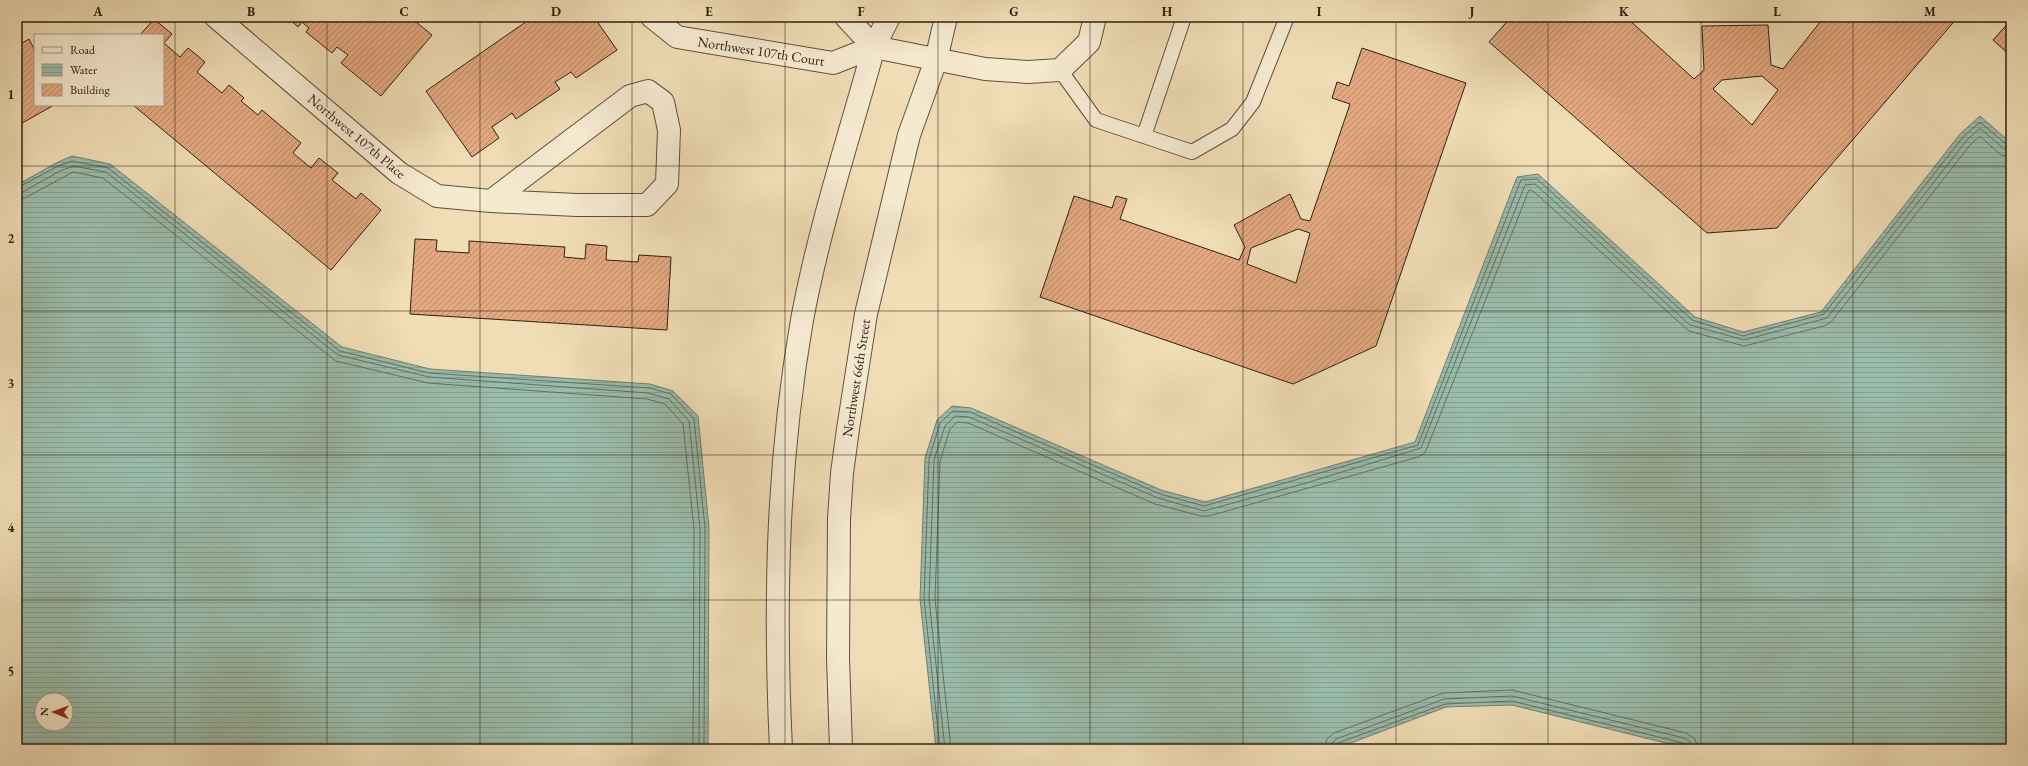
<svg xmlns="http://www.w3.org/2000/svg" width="2028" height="766" font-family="'EB Garamond',serif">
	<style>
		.water { fill: url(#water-rules); stroke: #707e6f; fill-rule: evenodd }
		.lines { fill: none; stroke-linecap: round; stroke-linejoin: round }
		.shore { stroke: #656e60; stroke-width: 1 }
		.building { fill: url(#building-hatch); stroke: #302014; fill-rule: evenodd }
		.service-casing { stroke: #604f3c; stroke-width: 16 }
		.minor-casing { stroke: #604f3c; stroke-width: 24 }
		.service { stroke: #f5e9d0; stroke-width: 14 }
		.minor { stroke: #f5e9d0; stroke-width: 22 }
		.grid { fill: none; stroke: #302014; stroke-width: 1; stroke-opacity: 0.55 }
		.labels { text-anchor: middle; stroke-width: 3; stroke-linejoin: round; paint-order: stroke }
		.street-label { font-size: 14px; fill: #302014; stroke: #f5e9d0 }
		.neatline { fill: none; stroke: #302014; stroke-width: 1.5 }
		.grid-label { font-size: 13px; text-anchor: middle; font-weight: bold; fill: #302014 }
	</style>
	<defs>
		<pattern id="water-rules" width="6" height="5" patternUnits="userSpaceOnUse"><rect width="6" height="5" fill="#9abcab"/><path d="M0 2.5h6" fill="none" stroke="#85a192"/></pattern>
		<pattern id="building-hatch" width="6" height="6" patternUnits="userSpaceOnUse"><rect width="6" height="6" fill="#e4a980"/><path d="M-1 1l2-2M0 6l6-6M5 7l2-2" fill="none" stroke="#b98968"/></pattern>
	</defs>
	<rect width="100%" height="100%" fill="#f0ddb6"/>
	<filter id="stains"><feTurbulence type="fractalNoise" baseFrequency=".005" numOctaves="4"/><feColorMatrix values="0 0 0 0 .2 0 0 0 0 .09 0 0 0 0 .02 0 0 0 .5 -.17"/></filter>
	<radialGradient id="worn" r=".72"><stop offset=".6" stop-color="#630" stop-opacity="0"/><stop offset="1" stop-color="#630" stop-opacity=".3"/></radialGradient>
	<path class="water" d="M1980,116l31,27v606h-321l-178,-44 -66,2 -111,42h-399l-16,-150 5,-141 12,-38 15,-14 19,2 190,82 44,12 210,-60 102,-265 21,-3 157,143 48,15 78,-20 139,-178z
		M72,156l38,8 232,183 88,22 220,15 23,7 25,25 11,112 -1,221h-691v-564l39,-22zM42,700h24v24h-24z"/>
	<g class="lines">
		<path class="shore" d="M17,188l41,-22 14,-5 36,7 232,183 89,22 220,15 22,6 23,25 11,109 -1,221
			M17,193l6,-1 37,-21 13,-5 33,6 232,183 91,22 219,16 21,6 20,22 11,107 -1,221
			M17,199l8,-1 48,-26 30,6 233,183 92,22 219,16 18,5 18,20 11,105 -1,220
			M940,749l-16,-150 5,-140 11,-36 13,-12 17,1 190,82 44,12 214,-61 103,-265 16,-1 155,141 51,16 81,-22 139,-177 16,-14h2l26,22 4,1
			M945,749l-16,-150 5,-139 11,-34 10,-10 14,1 189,81 46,13 102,-28 115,-35 104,-263 10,-1 155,141 54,15 83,-22 140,-178 12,-11h2l23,20 7,2
			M951,749l-16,-150 5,-138 10,-32 7,-7 11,1 187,81 46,12h8l209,-59 7,-4 104,-263 4,1 156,140 55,15 80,-20 7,-4 140,-178 8,-7h2l20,18 10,2
			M1324,749l3,-10 7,-6 109,-40 69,-3 174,43 9,6 3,10
			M1330,749l2,-6 4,-4 108,-40 68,-3 172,42 6,4 1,7
			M1335,749l3,-6 107,-39 67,-3 171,42 3,6"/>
	</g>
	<path class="building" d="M287,17h123l22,18 -51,61 -40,-33 7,-8 -11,-8 -5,6 -26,-21 3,-4 -7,-6 -4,5z
		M533,17h61l23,33 -41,28 -5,-6 -16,10 5,7 -44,30 -4,-6 -20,14 7,11 -27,19 -46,-66z
		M1511,17h115l68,62 10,-9 -2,-44 66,-1 3,40 12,4 41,-52h134l-181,211 -70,5 -218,-191zM1762,76l16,14 -26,35 -39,-36 9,-9z
		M154,19l18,15 -8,9 16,14 8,-9 17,14 -8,10 25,21 7,-8 15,13 -3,3 17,14 4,-5 39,33 -8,10 18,15 8,-10 19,15 -6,7 24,19 5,-6 20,17 -50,60 -198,-165h30v-70h-23z
		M2011,20v36l-18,-16z
		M29,39l6,12v54h19l-37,21v-80z
		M1362,48l104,35 -90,263 -83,38 -253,-87 34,-101 38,12 4,-12 11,3 -7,20 119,41 6,-13 -11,-22 56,-31 11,25 9,2 40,-117 -18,-6 5,-16 12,4zM1298,229l12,4 -14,50 -49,-19 4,-16z
		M415,239l22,1 -1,11 33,2v-12l96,6 -1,10 21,2 1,-15 21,2 -1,14 32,2 1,-7 32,2 -4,73 -257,-16z"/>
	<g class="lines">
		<defs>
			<path id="service" d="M1060,70l36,50 96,32 40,-23 21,-27 34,-85
				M1144,136l40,-119"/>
			<path id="minor" d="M216,17l183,156 38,23 54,5 139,-105 18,-5 15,11 6,28 -2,54 -20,21h-70l-86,-4
				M652,17l25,20 156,26 41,-16 111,22 43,3 32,-2 29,-28 6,-25
				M846,17l28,30
				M781,749c-7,-145 -4,-286 21,-429 17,-92 47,-183 72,-273l15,-30
				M841,749l-3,-91 1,-139 3,-46 6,-44 18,-115 43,-179 27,-75 10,-43"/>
		</defs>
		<use href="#service" class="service-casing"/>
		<use href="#minor" class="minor-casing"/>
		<use href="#service" class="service"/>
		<use href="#minor" class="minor"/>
	</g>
	<path class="grid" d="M175,17v732M327,17v732M480,17v732M632,17v732M785,17v732M938,17v732M1090,17v732M1243,17v732M1396,17v732M1548,17v732M1701,17v732M1853,17v732M17,166h1994M17,311h1994M17,455h1994M17,600h1994"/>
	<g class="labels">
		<g class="street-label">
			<text transform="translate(761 51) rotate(9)" y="5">Northwest 107th Court</text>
			<text transform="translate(357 136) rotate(40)" y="5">Northwest 107th Place</text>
			<text transform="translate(856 378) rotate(-81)" y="5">Northwest 66th Street</text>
		</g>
	</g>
	<rect width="2028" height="766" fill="none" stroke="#f0ddb6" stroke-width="44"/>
	<rect x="34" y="34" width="130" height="72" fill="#f5e9d0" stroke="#a69985"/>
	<rect x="42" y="47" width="20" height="6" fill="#f5e9d0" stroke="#a69985"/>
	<text x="70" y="54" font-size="12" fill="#302014">Road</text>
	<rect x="42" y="64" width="20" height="12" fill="url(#water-rules)" stroke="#a69985"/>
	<text x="70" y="74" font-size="12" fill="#302014">Water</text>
	<rect x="42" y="84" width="20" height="12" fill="url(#building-hatch)" stroke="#a69985"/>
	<text x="70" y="94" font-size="12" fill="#302014">Building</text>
	<g transform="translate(54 712) rotate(271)"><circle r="19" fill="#f5e9d0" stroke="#a69985"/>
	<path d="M0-3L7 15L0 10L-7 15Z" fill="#8f2418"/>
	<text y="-6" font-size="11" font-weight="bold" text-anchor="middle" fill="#302014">N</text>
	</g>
	<rect x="22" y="22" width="1984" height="722" class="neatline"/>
	<g class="grid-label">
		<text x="98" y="16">A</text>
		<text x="251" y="16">B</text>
		<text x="404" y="16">C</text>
		<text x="556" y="16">D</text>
		<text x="709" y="16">E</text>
		<text x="861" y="16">F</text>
		<text x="1014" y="16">G</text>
		<text x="1167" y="16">H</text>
		<text x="1319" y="16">I</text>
		<text x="1472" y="16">J</text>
		<text x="1624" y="16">K</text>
		<text x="1777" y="16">L</text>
		<text x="1930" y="16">M</text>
		<text x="11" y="99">1</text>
		<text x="11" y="243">2</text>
		<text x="11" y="388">3</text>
		<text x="11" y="532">4</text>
		<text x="11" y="676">5</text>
	</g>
	<rect width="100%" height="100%" filter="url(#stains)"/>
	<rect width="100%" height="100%" fill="url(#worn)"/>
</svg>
